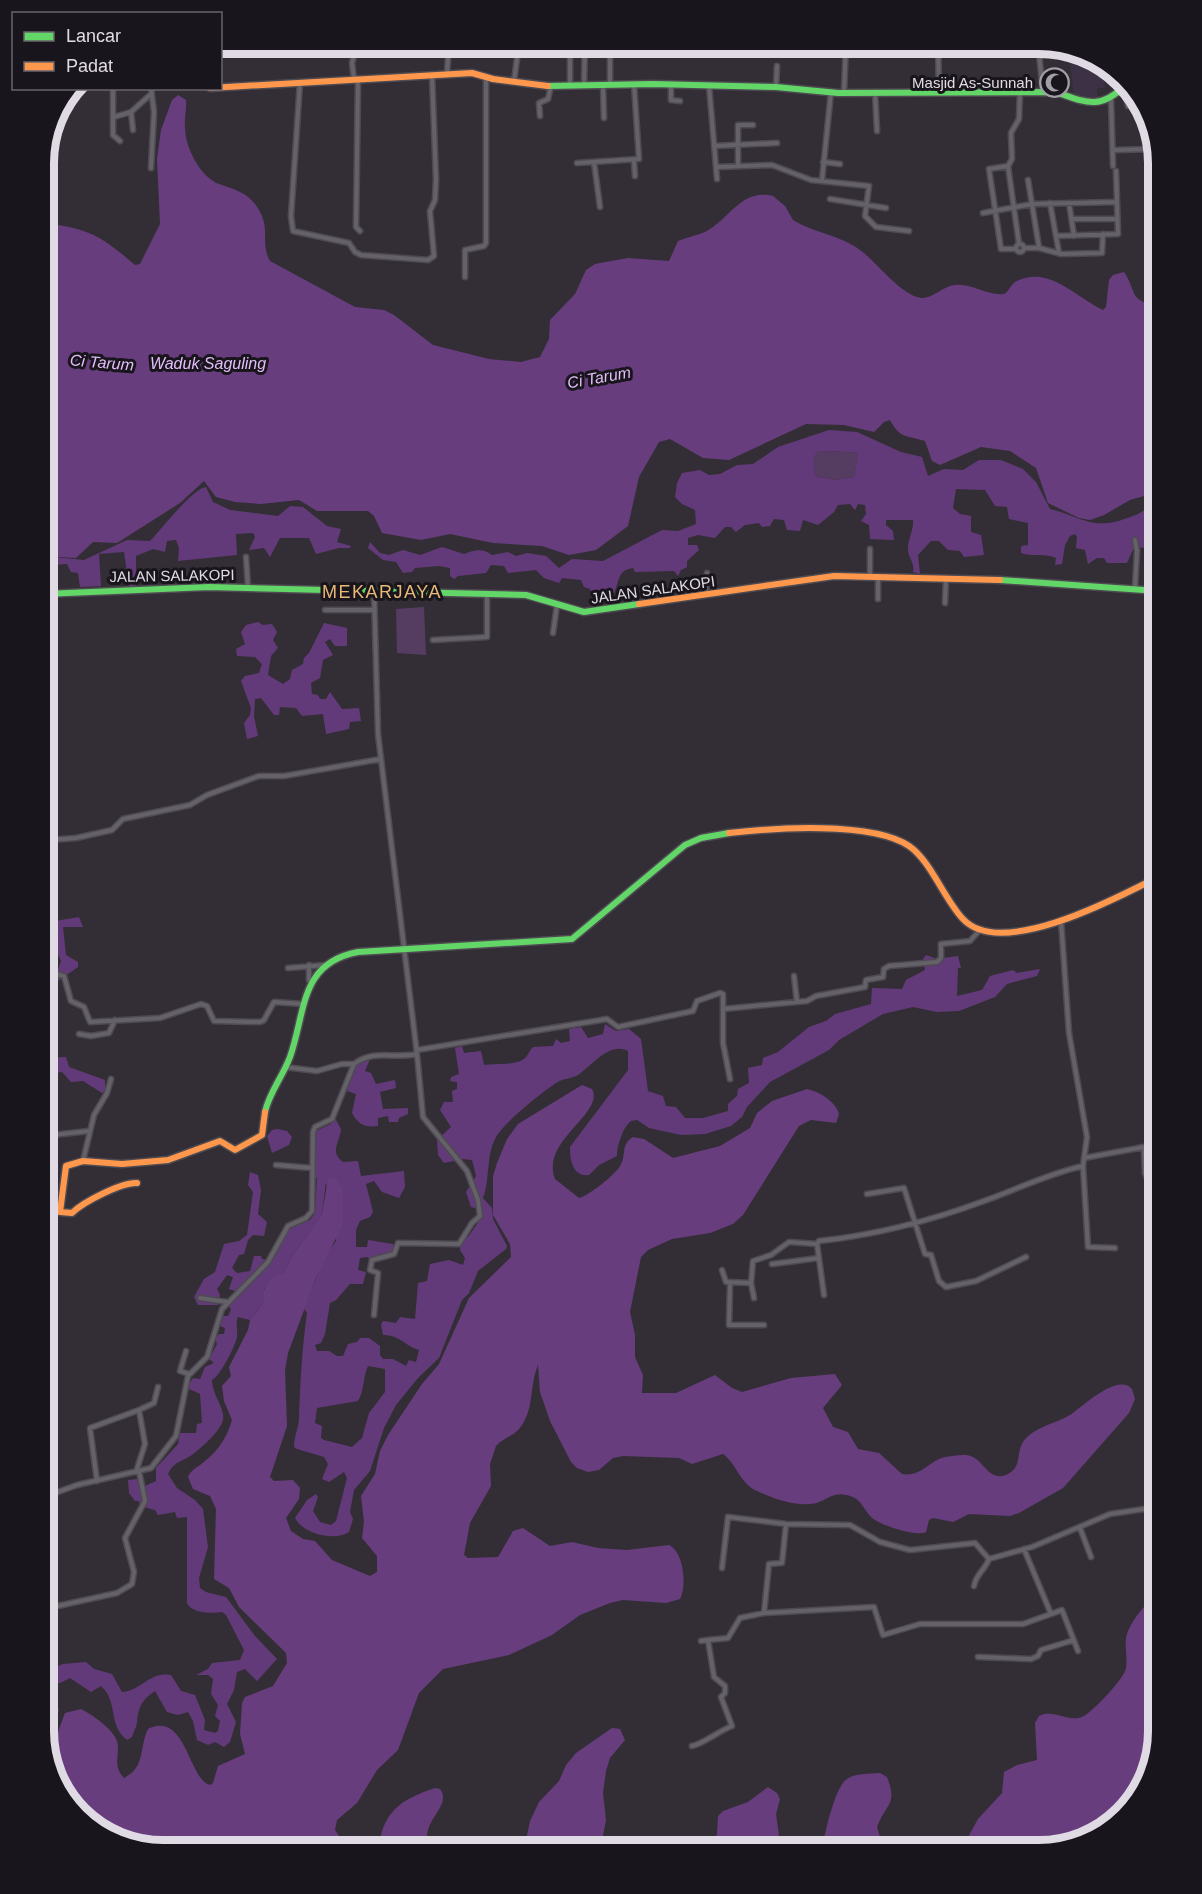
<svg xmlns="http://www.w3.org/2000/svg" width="1202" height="1894" font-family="Arial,sans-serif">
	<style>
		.built { fill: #3d3145 }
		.green { fill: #553d61 }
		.forest { fill: #633a79; fill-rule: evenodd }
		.water { fill: #673d7e }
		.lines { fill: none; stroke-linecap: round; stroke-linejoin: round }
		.street-casing { stroke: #4e4a51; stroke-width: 7 }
		.fast-casing { stroke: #4e4a51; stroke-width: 9 }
		.slow-casing { stroke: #4e4a51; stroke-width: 9 }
		.street { stroke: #656168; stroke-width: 4 }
		.fast { stroke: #63d668; stroke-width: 6 }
		.slow { stroke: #ff974d; stroke-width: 6 }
		.labels { text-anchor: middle; stroke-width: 6; stroke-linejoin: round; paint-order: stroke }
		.poi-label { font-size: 15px; fill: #e0dae4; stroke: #19151c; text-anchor: end }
		.street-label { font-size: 15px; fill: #e0dae4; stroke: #19151c }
		.water-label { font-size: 16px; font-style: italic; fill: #e3befa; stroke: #19151c }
		.quarter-label { font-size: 18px; letter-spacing: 1.5px; fill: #e8b876; stroke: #19151c }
		.rim { fill: none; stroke: #e0dae4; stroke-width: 8 }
	</style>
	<rect width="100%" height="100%" fill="#332e36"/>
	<path class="built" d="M1069,53l21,6 2,13h11l2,16h-8l1,14 -24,-4z"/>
	<path class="green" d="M831,451l27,2 -4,24 -18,3 -21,-4 -1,-18 3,-6z
		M424,607l2,48 -29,-2 -1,-44z"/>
	<path class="forest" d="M829,430l28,2 44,20 21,5 6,19 16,-7 19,1 16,-10h22l22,9 13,13 14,27c35,9 43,23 83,7 10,-3 16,-11 25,-14v55h-10l-2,-9 -12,-1 -7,16h-20l-3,-5h-7l-9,6 -3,-14 -9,-2 1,-11 -2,-3 -5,2 -5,9 -3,19 -7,1 1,-7c-10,-5 -24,-1 -35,-5v-7l7,-1v-22l-19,-4 -2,-12 -12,-1 -10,-16 -29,-1 -3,19 7,6 11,2v16l10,3 3,20 -20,2 -4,-6 -12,-1 -9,-9h-8l-13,14 2,19 -7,-2c2,-10 -5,-14 -5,-23 0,-11 6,-19 5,-29h-27v5l7,6 1,9 -24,-1 -1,-14 -8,-4 5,-7 -1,-9 -7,-1 -3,6 -5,-6 -12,1 -4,7 -16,13 -15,-5 -3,11 -13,-1 -3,-10 -10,-1 -4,7 -8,1 -3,-4 -14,2 -9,7 -5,-5h-6l-10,11 -17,-3 -10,3v7h9l2,5 -12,11v6l-6,3 -3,6 -4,-5 -39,1 -2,-4c-16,2 -13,13 -19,25l-6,3 -10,-6 -7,4 -1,-5 -6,-2 -3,-7 -19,-2 -3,5 -15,-5 -8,-8 -28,3 -4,-7 -13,-1 -5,8 -28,3 -4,3 -4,-3v-8l-11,-2 -24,2 -3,4 -9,1 -7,-11 -13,-2 -15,-12 2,-6 10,11 9,2 14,-5 17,5 22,-8 22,7c11,-4 18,-6 28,1l16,-3 8,4 11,-3 19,3 13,12 13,-9 31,2 59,-31 16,1 18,-7 -1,-14 -13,-6 -7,-7 2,-14 5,-10 18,-3 9,5 11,-1 17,-9 16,-1 25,-17zM831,451l27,2 -4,24 -18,3 -21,-4 -1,-18 3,-6z
		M206,487l7,15 17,8 48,6 12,-10 13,1 24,19 14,3 -4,13 14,4 -1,2h-11l-23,6 -7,-16h-29l-10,19 -6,-9 -15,2 6,-13 -2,-4 -17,1 1,21 -59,6 1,-13 -3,-8 -9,1 -2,11 -12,-3 -17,7v30l-7,1 -5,-35 -25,2 2,32 -21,1 -2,-14 -7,-1 -4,-8 -15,1 -1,8 -7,8v-25l40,4 43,-20 23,1c11,-11 42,-52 56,-54z
		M258,622l5,3 9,-1 5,8 -4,8 5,8 -7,8 -3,19 15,9 7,-5 2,-9 11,-6 1,-6 5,-5 15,-30 23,5v18h-12l-5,-7 -5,3 8,13 -10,5 -3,18 -9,5 1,11 6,1 2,4h6l4,-7 12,17 17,-1 2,13 -11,1 -1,7 -23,5 -3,-20 -21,2 -6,-8 -16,-1 -1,8h-5l-13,-17 -6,1 -1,17 4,20 -11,3 -3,-16 6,-8 1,-7 -10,-27 4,-5 14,-3 3,-9 -7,-7 -18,-1 -1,-7 9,-5 -4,-12 5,-7z
		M79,917l4,10h-20l3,28 12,7v5l-20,14 -14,6v-11l14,-6 3,-9 -2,-5 -6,-4 -3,-11 5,-20z
		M926,955l11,4 21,-3 3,12h-3l-1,28 25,-6 8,-14 23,-6 4,3 23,-4 -3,7 -30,8 -12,13 -36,14 -22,1 -24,-5 -30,7 -44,26 -10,10 -59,32 -23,25 -5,10 -11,9 -26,8 -24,1 -32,-7 -12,-8 -6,1c-8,6 -14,24 -14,35l-18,9 -10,10c-17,2 -19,-16 -19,-28l58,-77v-19c-18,-10 -37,15 -50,24 -7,4 -15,3 -22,8 -15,10 -53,40 -61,56 -9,18 -5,41 -12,59l9,10 1,11 14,27 -1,3 -28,22 -9,22 -7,7 -23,58 -21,20 -22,27 -12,23 -14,43 -16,19 -4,22 3,7 -4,13c-14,9 -45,3 -54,-14l12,-18 9,-6 2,3 -5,14 7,11 11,3 5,-4 11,-43 -3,-6 -15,10 -7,-3 6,-15 -4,-7 -27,-8 -3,-2c0,-10 4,-18 5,-27 1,-36 3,-71 8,-107l-3,-4 21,-53 11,-15 -10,-59 -4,32 -30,42 -9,18 -19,15v13l-14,18 -12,-3c-3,7 0,13 -1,20 -2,10 -17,39 -25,43 0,15 13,28 11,39 -1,11 -22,29 -30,35 -11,8 -19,7 -25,20l9,14 18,12 8,9 5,38 -9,31 1,10 6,4 20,5 29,39 22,23 -20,22 -12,-12 -8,3 -3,18 -7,14 9,18 -6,20 -6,5 -9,-5 -7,3 -11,-5 -4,-19 -5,-9 -10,3 -11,-3 -12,-21c-14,9 -17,18 -18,32 -1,5 -4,10 -5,14l-5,3c-20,-16 -8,-38 -26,-54l-10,6 -21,-14 -10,5h-10l-1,7 10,20 -7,14 -8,5v-16l3,-1v-13l-3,-1v-27l19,-7 23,-2 8,7 18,5 10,18c19,-1 28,-21 49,-17l10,16 14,4 10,25 -1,10 11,3 3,-2 2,-10 -5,-5 3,-11 -7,-11 2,-15 -5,-4h-12l12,-6 4,-6 28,-3 4,-10 -18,-35 -4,-3c-10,2 -31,1 -35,-9v-86l-10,1 -2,-6 -17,3 -3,-5 -15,-4 -1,-5h-4l-6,-8 -1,-13 10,-1 3,9 15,-7v-13l22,-24 2,-11h16l1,-9 5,-1 -2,-29 -13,-6 6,-10 7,1 5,-12 9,-4 -5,-4 8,-15 -2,-5 4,-5h5l1,-6 -5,-2 3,-10h5l3,-6 -2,-4 6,-6v-9l-6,-2 4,-12 -6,-2 -10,14 3,6 -2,10h-20l-4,-8 10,-18 11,-7 9,-28 15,-3 8,-6 6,-43 -5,-7 2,-13 8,3 3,15 -3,24 9,8 -3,14 -11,-1 -5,5 -4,14 -5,1 -7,13 5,5 13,-2 4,-15h7l1,3 10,2 17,-32 21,-9 5,-7 2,-35h-3v-42l2,-5 15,-7 4,-6 6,11c-1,13 -12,23 2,33l15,-1 3,15 43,-5 1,16 -6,11 -17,-6 -8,-11 -8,3 7,28 -3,5 -10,4 -4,9v17h11l1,-7 25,4v7l-17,7 -2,4 -7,-5 -7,1 -2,12 8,2 -3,12h-13l-14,16 -6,3 -5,31 -4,9 -6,2 2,6h12l8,5h6l5,-12 9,-2 3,-4h9l11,8v9l3,4h10l13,7 3,-6 7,2 3,-12c-14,-4 -19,-15 -36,-15l-2,-11 2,-3 13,2 4,-6 15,2 3,-36 9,-2 3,-17 19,-4 14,5 2,-7 -5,-8v-13h8l14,-20 1,-7 -12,-3 -5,-15 10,-16 -4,-16 -9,-1 -19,4 -6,-8 -1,-15 14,-13 -11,-17 4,-8h9l-1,-11 5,-2v-7l-7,-1 1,-4 8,-3 -4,-26 7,-2 2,7 17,-2 3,14c11,-2 30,1 40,-6 4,-3 5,-8 9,-12l20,-1 3,-7 5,4 9,-2 -1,-12 12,-2 7,11 15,-4 2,-10 11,7 13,-2 12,10 7,52 15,5 3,10 10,1 9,11h18l25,-7v-7l9,-8 1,-7 11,-6 -1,-15 14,-3 1,-7 15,-6 31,-25 17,-6 9,-7 36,-10 1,-16 30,1 4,-9 19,-10 -2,-11zM368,1366l17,3v23l-16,21 -7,25 -10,9 -28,-7 -3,-2 1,-12 -7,-3 2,-15 41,-7c6,-9 5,-24 10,-35z
		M44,1032l3,26 19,-1 3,10 36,13v11l-3,2 -19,-12 -12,1 -9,-10 -11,1 2,16 -9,11z
		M370,1059l-5,12 6,2 5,11 19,-4 1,8 -16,4 3,17 25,-1v6l-9,4 -1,4h-9l-1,-6 -10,2v8c-13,2 -20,-2 -26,-13l4,-19 -9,-3 8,-25z
		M278,1129l9,2 5,6 -3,8 -17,8 -5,-17 5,-6z"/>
	<path class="water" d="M178,95l8,5c1,9 -2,18 -1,27 0,20 15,50 34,57 14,5 27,8 36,20 18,24 4,37 15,57l85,46 29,3 10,5 39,30 56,14 32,3 19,-5 9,-18 1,-19 25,-26 11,-24 9,-6 33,-6 41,3 9,-20c9,-4 18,-5 27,-9 24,-12 36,-44 68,-36l12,10 8,14c21,13 47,15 67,30 17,12 39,44 61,48 11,1 22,-12 34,-13 17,-2 32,11 49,9 6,-3 6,-10 13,-13 32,-16 60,17 86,29l3,-3 3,-27 4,-5 11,-3c14,21 3,27 34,35v185l-28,8 -26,15 -14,5 -11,-2 -31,-15 -12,-35 -26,-17 -29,-4 -41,18 -8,-4 -7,-20c-19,-6 -25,-2 -35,-21l-6,2 -10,10 -30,-7 -38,-1 -77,36 -26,-2 -33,-19 -11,3 -20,35 -11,49 -32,24 -27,5 -27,-9 -49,-3 -43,-9 -29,6 -39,-7 -8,-17 -6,-5h-51l-18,-11 -38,4 -26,-2 -19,-5 -12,-16 -24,22 -63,40 -24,-1 -17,16 -32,-2v-333c46,6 56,12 91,42l5,-1 20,-40 -3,-65 4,-29 11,-30z
		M582,1085l10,4c13,25 -52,51 -37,90l24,19c8,-1 37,-24 41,-32 7,-11 0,-21 13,-29l11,2 29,19 47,-12 30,-18 7,-15 15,-12 35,-12c13,3 28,12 32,25l-3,9 -25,-3 -12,6 -56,89 -10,9 -23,9 -38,6 -24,11 -7,7 -11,55 5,23v22l8,18 -1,18h34l39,-18 17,13 10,4 49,-14 44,-4 7,11 -19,23 10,19 15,5 10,17 21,4 23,21c17,3 24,-9 37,-15 7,-3 19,-4 27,-4 18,1 21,29 42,19 14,-7 8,-21 15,-32 10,-15 32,-18 47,-27 12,-8 48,-43 62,-26l3,10 -6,14 -66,75 -44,25 -9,3 -41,-2 -16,8 -20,-4 -4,2 -3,12c-10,5 -47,-7 -55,-15 -7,-7 -9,-16 -18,-20 -22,-9 -26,6 -43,7 -16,2 -39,-6 -53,-13 -17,-7 -20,-27 -34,-37l-31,10 -13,-6 -56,-2 -10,2 -14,12 -11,2 -11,-4 -6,-6 -21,-41 -10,-29 -2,-27c-9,21 -3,45 -19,64 -7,8 -16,9 -23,17l-6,18 1,22 -21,37 -6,32 4,3 30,-1 15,-26 10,-3 27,18 22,-4 26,6 29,2 42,-5c15,7 18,41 11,54l-14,4 -43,-3 -13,3 -30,12 -28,20 -43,20 -66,14 -24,24 -21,57 -21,20 -20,33 -20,17 -2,10 13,20h-192l-59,-20 -41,-46 -8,-36 5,-3 12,-32 16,-4c12,6 37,23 37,37 0,14 -4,21 6,32 22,-11 15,-31 24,-49 38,-19 40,50 62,56l3,-2 5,-17 27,-12 -5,-20 2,-31 3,-6 28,-11 14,-23 -1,-10 -47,-46 -10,-19 -15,-9 2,-70 -6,-13 -17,-7 -5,-12c3,-8 11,-10 17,-16 14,-11 22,-24 27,-41l-8,-19 -2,-15 9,-10 -2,-9 19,-37 2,-10 14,-18v-12l7,-12 12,-4 9,-18 30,-42 6,-35 7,-2 8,14v33l-27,54 -28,75 -3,18 2,55 -17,51 4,4 19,-1 7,8 -1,11 -13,19 5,13 12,8 12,2 17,19 38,16 7,-4v-16l-15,-18 2,-16 -3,-26 14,-22 5,-23 8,-16 34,-51 17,-20 30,-66 42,-41 -1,-13 -17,-29v-39l4,-13 10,-24 11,-15z
		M1158,1590v141l-20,66 -19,17 -12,6c-10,37 -115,30 -146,30l17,-31 24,-26 2,-21 13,-7 20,-5 -2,-37 4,-7c15,-8 31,8 45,0 9,-5 41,-38 42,-48 2,-12 -3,-25 2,-37 6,-15 21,-29 30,-41z
		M612,1728l8,1 5,11 -15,18 -4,13 -3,22 3,27 -4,21 8,3 24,-4 8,4 1,6h-119l6,-29 9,-19 20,-21 7,-16 10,-12z
		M880,1773l7,4c11,28 -1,26 -10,50l7,23h-62c2,-14 13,-64 25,-71 8,-6 22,-5 33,-6z
		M768,1787l9,6 3,6 -4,15 5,36h-90l22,-8 4,-8 1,-18 5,-5 25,-9z
		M435,1788l5,1c14,18 -25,34 -9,61h-53c5,-38 21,-50 57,-62z"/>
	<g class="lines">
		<defs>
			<path id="street" d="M570,44v42
				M938,44l1,48
				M1038,44l5,48
				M585,50l25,2v32
				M447,74l2,-30
				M1107,74h7
				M354,79l-2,-16 5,-19
				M358,79l-2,148 4,4
				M514,81l5,-37
				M300,82l-9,134 2,15 56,12 6,9 6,3 67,5 6,-4 -4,-45 5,-11 1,-21 -4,-104
				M671,84v16l9,1
				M584,85l1,-41
				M603,85l1,33
				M709,85l8,94
				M776,87l1,-21
				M113,88v47l7,6
				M151,88l3,24 -3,56
				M1124,88l4,18
				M844,92l2,-48
				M875,92l2,39
				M1111,99l2,67
				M540,116l-1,-13 9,-4 3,-13
				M114,117l17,-5
				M133,130l-2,-18 20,-18
				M46,144l4,-2 -2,-5
				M714,146l63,-3
				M1113,150l42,-1
				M634,161l1,15
				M594,162l6,45
				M823,162l17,2
				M577,163l62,-4 -5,-75
				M738,165v-40h15
				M1008,166l-19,3 12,80h15
				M716,167l56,-2 39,15 58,6 -4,30 11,11 33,4
				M822,180l9,-88
				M1028,180l11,67
				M830,199l56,9
				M1050,203l9,50
				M1069,203l5,33
				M983,213l49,-9 85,-2
				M1072,219h45
				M1056,236l62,-2 -2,-63
				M1016 248a4 4 0 1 1 8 0a4 4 0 1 1-8 0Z
				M1019,244l-11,-78 4,-7 -1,-26 8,-14 1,-27
				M1024,248h15l22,6 41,-1 1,-19
				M465,277v-27l19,-4 2,-3v-166
				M870,549v28
				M246,557l2,30
				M1135,588l2,-37 -2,-11
				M706,594l1,-21
				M878,599v-22
				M945,603l1,-25
				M325,610h48
				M553,633l4,-28
				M433,640l54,-3v-43
				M44,838l5,2 27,-2 36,-8 11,-11 67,-14 17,-10 52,-19h25l97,-17
				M288,968l37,-3
				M44,973l6,58
				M794,976l3,26
				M44,979l12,-5 8,2 7,25 13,6 6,15 70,-4 41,-14 6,2 7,15 46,1 4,-2 10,-18 29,2
				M309,980v-15
				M723,1009v34l7,36
				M79,1034l12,2 18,-3 6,-13
				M417,1050l190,-31 11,8 75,-16 4,-10 23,-8 3,1v15l84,-8 9,-5 49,-9 1,-7 17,-3 1,-8 5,-3 48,-4 4,-4v-14l29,-3 8,-9
				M285,1067l32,4 25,-7h12
				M44,1136l45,-5
				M1084,1158l60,-11 1,26 13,34
				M83,1161l11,-46 13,-22 4,-14
				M276,1165l36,3
				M1083,1166l5,81 27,1
				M867,1194l37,-6 21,66 6,1 8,26 7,6 30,-6 50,-24
				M772,1264l47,-6
				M722,1270l4,12 25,1
				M730,1283l-1,42h35
				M824,1295l-7,-51 2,-3c57,-6 111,-20 165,-40 34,-12 63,-27 99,-35l4,-29 -18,-104 -8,-113
				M200,1298l27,4
				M754,1298l-3,-15 2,-22 18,-6 18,-13 28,2
				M374,1315l4,-42 -8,-3 2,-10 22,-6 4,-11 61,1 13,-21 8,-7 -2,-16 -11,-29 -44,-54 -6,-63
				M186,1351l-6,20 9,3
				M136,1472l9,-28 -6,-34 15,-7 4,-16
				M97,1481l-7,-53 49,-18
				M44,1497l33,-12 74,-17 25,-32 12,-60 19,-19 15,-48 46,-47 20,-36 18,-8 6,-7 1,-79 2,-5 17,-8 22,-55c20,-15 39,-5 63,-10l-39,-320 -4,-143
				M1080,1528l11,29
				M1024,1549l27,65
				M989,1559l43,-12 78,-33 48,-7
				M722,1568l6,-51 58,7 64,1 30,17 30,8 65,-7 14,16
				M974,1586c2,-12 11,-16 15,-27
				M44,1609l73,-16 15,-9 2,-12 -9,-34 20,-37 -6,-30
				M764,1613l5,-49 13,-1 4,-39
				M701,1641l7,-1
				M978,1657l53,2 7,-3 3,-6 33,-10
				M692,1746c11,-2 27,-15 40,-20l-11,-29 4,-4v-7l-11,-9 -6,-37 20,-2 12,-20 24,-5 110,-6 9,28 37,-11h103l39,-14 16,41"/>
			<path id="fast" d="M548,86l105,-2 123,3 62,6 218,-1c31,11 43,18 69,-6
				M1000,580l158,11
				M44,594l165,-7 317,8 58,17 55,-8
				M265,1112c4,-19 18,-36 25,-55 16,-45 9,-94 68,-105l214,-13 113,-94 16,-7 28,-5"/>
			<path id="slow" d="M210,88l262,-15 21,6 55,7
				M639,604l195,-28 166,4
				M729,833c44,-5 143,-12 180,13 22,15 35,53 54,73 38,41 154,-21 195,-42
				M137,1183c-15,-1 -54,19 -65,30l-12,-1 6,-46 17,-5 39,3 46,-4 52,-19 15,9 27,-15 3,-23"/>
		</defs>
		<use href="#street" class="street-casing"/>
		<use href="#fast" class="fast-casing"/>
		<use href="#slow" class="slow-casing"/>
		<use href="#street" class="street"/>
		<use href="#fast" class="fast"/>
		<use href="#slow" class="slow"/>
	</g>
	<defs>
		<symbol id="mosque-ring" viewBox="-11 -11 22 22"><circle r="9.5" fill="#19151c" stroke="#a39ea7" stroke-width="1.5"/><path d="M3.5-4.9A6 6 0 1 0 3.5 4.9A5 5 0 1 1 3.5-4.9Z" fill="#a39ea7"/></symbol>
	</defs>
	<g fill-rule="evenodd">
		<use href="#mosque-ring" x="1038" y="66" width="33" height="33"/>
	</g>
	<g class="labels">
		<g class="poi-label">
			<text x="1033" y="88">Masjid As-Sunnah</text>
		</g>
		<g class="street-label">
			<text transform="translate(172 576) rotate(-1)" y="5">JALAN SALAKOPI</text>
			<text transform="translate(653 590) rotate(-8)" y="5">JALAN SALAKOPI</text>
		</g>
		<g class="water-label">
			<text transform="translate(102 362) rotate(5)" y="6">Ci Tarum</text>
			<text x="208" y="369">Waduk Saguling</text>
			<text transform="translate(599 377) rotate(-10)" y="6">Ci Tarum</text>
		</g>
		<g class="quarter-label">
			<text x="382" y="598">MEKARJAYA</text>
		</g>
	</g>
	<path d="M0 0H1202V1894H0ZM163 54H1039A109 109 0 0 1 1148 163V1731A109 109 0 0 1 1039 1840H163A109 109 0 0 1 54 1731V163A109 109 0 0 1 163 54Z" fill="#19151c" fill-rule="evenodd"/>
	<path class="rim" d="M163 54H1039A109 109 0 0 1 1148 163V1731A109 109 0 0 1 1039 1840H163A109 109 0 0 1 54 1731V163A109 109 0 0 1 163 54Z"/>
	<rect x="12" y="12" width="210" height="78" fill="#19151c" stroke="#69646c" stroke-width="1.5"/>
	<rect x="24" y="32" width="30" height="9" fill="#63d668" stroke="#69646c" stroke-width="1.5"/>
	<text x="66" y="42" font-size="18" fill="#e0dae4">Lancar</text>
	<rect x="24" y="62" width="30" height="9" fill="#ff974d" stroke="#69646c" stroke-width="1.5"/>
	<text x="66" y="72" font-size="18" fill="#e0dae4">Padat</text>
</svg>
